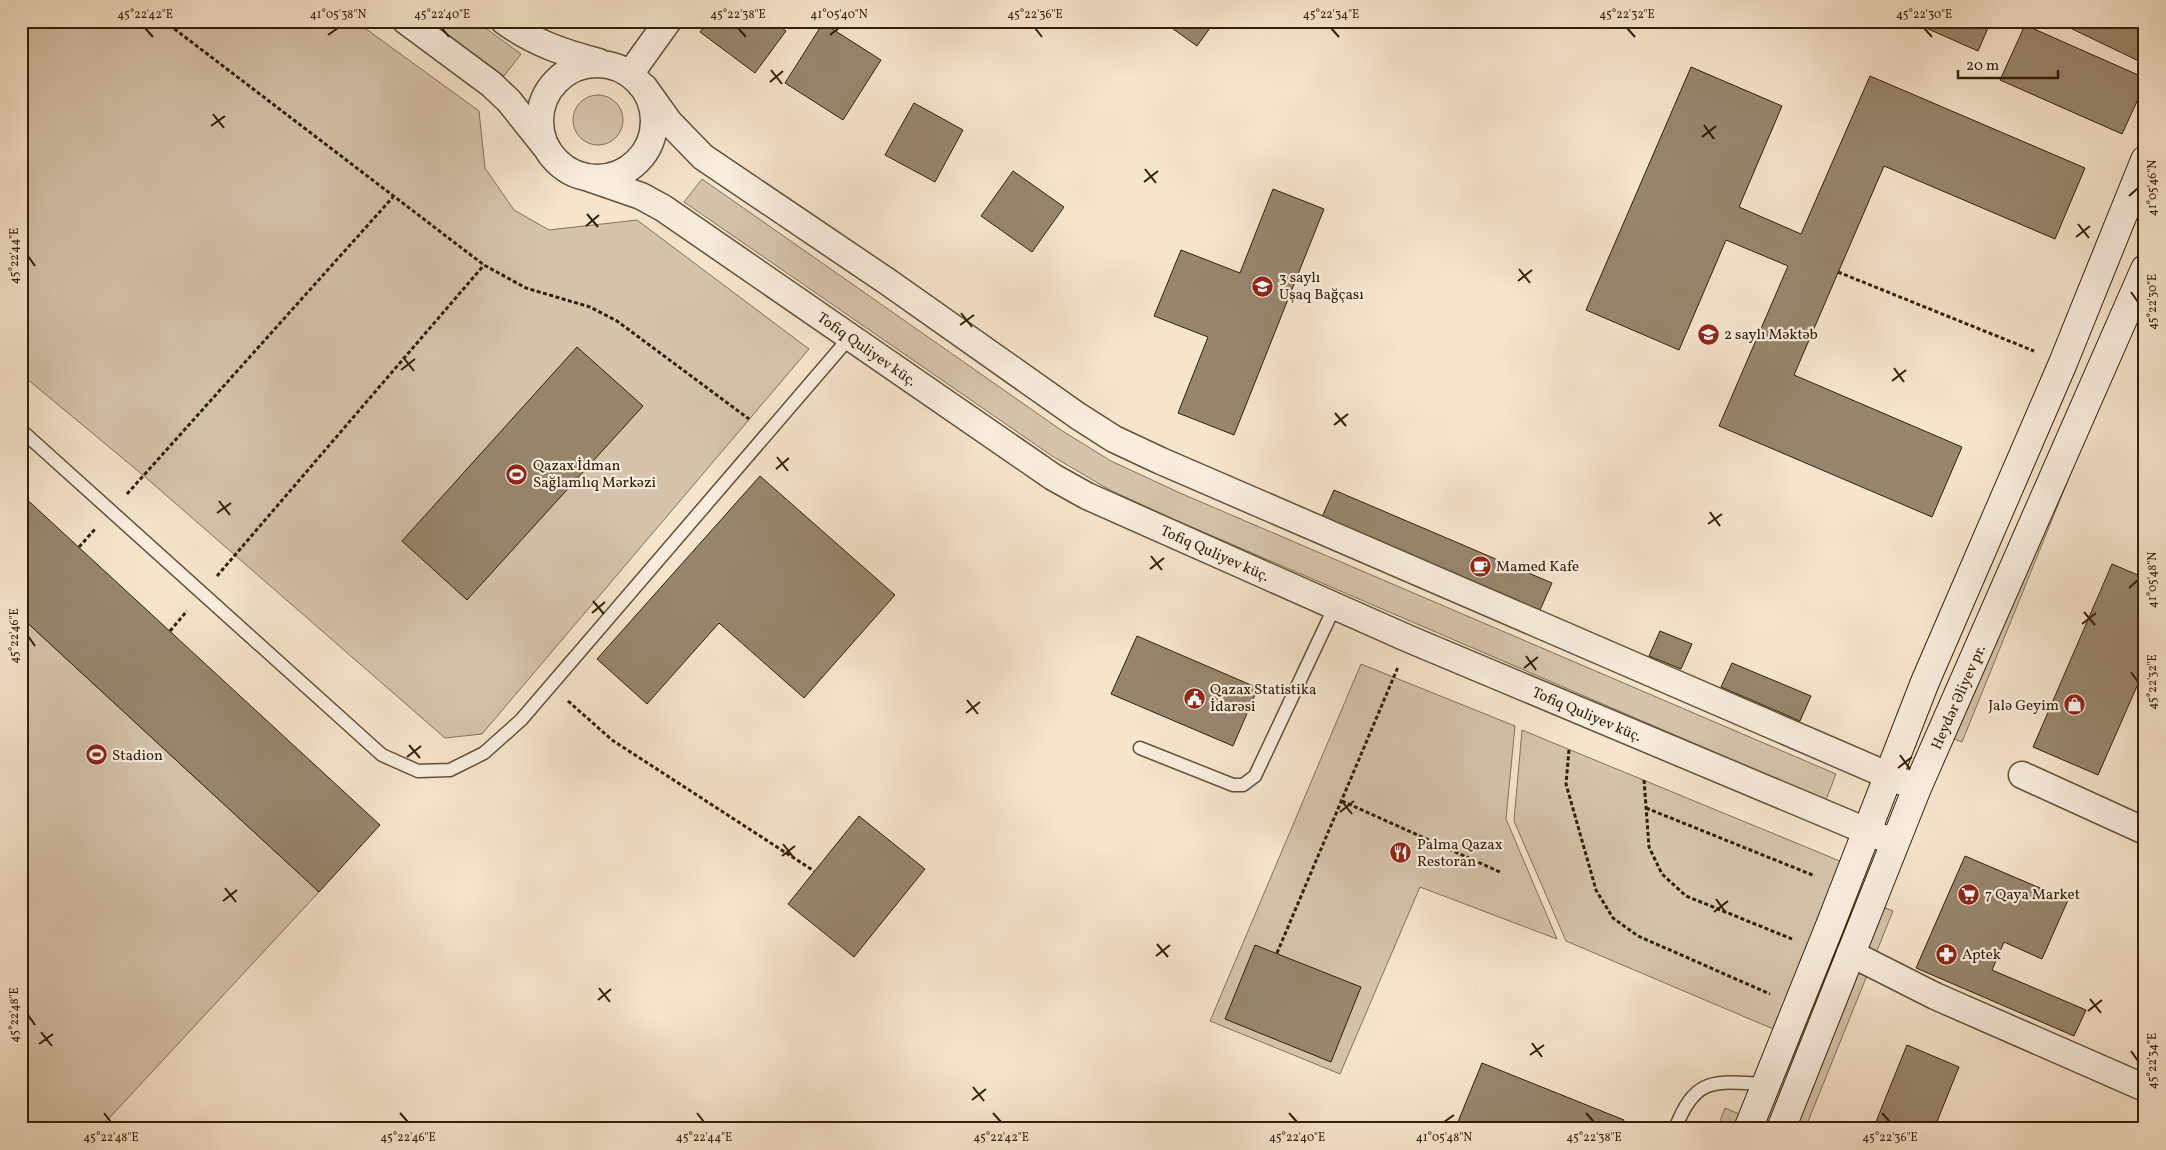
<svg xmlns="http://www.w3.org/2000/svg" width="2166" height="1150" font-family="Vollkorn,serif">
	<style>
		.green { fill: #d5c3ab; stroke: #837259 }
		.building { fill: #97866d; stroke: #312007 }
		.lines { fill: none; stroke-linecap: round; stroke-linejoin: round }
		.service-casing { stroke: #625138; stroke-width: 15 }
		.minor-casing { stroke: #625138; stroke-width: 29 }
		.secondary-casing { stroke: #312007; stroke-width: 30 }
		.path { stroke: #312007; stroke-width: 3; stroke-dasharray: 4 2.5; stroke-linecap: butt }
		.service { stroke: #f9edde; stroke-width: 12 }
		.minor { stroke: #f9edde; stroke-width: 26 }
		.secondary { stroke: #f9edde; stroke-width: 28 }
		.ticks { fill: none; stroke: #312007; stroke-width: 2 }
		.labels { text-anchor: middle; stroke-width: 4.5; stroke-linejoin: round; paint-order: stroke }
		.poi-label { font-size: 15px; fill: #312007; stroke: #f9edde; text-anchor: start }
		.street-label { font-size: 15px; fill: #312007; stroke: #f9edde }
		.neatline { fill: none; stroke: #312007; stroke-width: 2 }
		.ticks-label { font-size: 12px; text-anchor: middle; fill: #312007 }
	</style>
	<rect width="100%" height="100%" fill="#f6e4cc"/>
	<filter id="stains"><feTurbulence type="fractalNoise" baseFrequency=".004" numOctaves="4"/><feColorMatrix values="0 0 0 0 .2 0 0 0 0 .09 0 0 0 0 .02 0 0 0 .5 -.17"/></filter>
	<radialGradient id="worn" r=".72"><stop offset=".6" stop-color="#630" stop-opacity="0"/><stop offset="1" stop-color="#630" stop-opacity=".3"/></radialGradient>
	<path class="green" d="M21,21h334l124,90 6,57 29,42 35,20 88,-10 172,129 -327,385 -37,4 -301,-262 -123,-102z
		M430,21h46l45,33 -17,22z
		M573 120a25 25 0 1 1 50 0a25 25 0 1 1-50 0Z
		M702,179l359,251 50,31 69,32 656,281 -10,26 -653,-281 -65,-30 -56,-33 -368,-254z
		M2145,254v36l-183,452 -13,-5z
		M21,617l298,275 -220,237h-78z
		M1361,664l154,62 -9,93 51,120 -137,-52 -80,187 -130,-53z
		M1522,730l330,136 -67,168 -219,-93 -52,-120z
		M1881,906l12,5 -88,218h-15z
		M1725,1108l24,10 -4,11h-28z"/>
	<path class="building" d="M708,21h64l14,10 -31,42 -55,-41z
		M1162,21h53l-18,25z
		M1918,21h73l-13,30 -61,-27z
		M2069,21h76v43l-79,-38z
		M823,23l58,37 -38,60 -58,-37z
		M2025,25l120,53v6l-23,50 -122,-54z
		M1691,67l91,39 -43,101 62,27 69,-158 215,92 -30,71 -171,-73 -90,209 168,72 -30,70 -213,-91 69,-160 -62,-26 -47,110 -93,-40z
		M914,103l49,27 -28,52 -50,-27z
		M1013,171l51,36 -32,45 -51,-36z
		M1273,189l51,20 -90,226 -56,-22 30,-76 -54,-21 27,-66 59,23z
		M577,347l66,59 -176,194 -65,-59z
		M760,476l135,119 -91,103 -85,-75 -72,81 -50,-45z
		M1334,490l218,93 -12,27 -218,-93z
		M21,494l359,331 -61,67 -298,-275z
		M2112,564l33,14v90l-47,107 -65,-28z
		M1660,631l32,13 -11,25 -32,-13z
		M1137,636l121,52 -25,58 -122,-52z
		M1732,663l79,33 -11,25 -79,-34z
		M859,816l66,53 -71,88 -66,-53z
		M1965,856l103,44 -26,59 -38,-17 -12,28 94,40 -12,26 -158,-68z
		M1255,945l106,42 -30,75 -106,-43z
		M1907,1045l52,22 -25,62h-61z
		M1482,1063l142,57 -4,9h-165z"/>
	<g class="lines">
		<defs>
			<path id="service" d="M21,430l361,325 36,16 32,-1 34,-17 37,-33 329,-383
				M1140,748l93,37h10l12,-9 80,-170
				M1675,1129c21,-54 39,-47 91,-45"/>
			<path id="minor" d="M406,21l85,63 18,17 35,44
				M504,21c30,22 60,32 95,41
				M540 121a57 57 0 1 1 114 0a57 57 0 1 1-114 0Z
				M630,74l38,-53
				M644,87l25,35 34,35 185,125 190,134 36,23 47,22 756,327
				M583,176l58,20 22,12 390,269 34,19 322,143 486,204
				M2022,775l123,56
				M1850,953l85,43 210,92"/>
			<path id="secondary" d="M1748,1129l83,-206 94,-241 138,-319 82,-203
				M1781,1129l136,-341 228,-519"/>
		</defs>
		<use href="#service" class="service-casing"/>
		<use href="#minor" class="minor-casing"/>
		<use href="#secondary" class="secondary-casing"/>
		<path class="path" d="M164,21l320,244 42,23 64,19 27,14 132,98
			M1838,272l196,79
			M127,494l266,-297
			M79,547l17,-19
			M217,576l267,-311
			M170,631l17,-20
			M568,701l44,39 202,131
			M1569,750l-3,34 30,106 17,28 25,18 132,58
			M1644,780l5,67 13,27 24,22 106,43
			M1342,801l158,71
			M1646,808l169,68
			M1277,953l121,-286"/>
		<use href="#service" class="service"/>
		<use href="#minor" class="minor"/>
		<use href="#secondary" class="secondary"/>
	</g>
	<path class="ticks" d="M145,28l8,9M442,28l7,9M738,28l8,9M1035,28l7,9M1331,28l8,9M1627,28l8,9M1924,28l8,9M328,35l10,-7M830,35l9,-7M771,70l11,14M770,82l13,-11M213,114l11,14M1704,125l10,14M211,126l14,-10M1702,137l14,-11M1145,169l11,14M1144,182l14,-11M2129,196l9,-8M587,214l11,13M2078,224l11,14M586,226l13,-11M2076,237l14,-11M28,256l7,10M1519,269l11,14M1518,281l14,-11M2131,292l7,10M961,313l11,14M960,325l14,-10M403,357l11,14M1894,368l10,14M401,370l14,-11M1892,381l14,-11M1335,413l11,13M1334,425l14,-11M777,457l11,14M776,469l13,-11M219,501l11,14M1710,512l10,14M217,513l14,-10M1708,524l14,-10M1151,556l11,14M1150,569l14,-11M2129,588l9,-8M593,601l11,13M2084,612l11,13M592,613l13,-11M2082,624l14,-11M28,636l7,10M1526,656l10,14M1524,668l14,-11M2131,672l7,10M967,700l11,14M966,713l14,-11M409,745l11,13M1900,755l10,14M407,757l14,-11M1898,768l14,-11M1341,800l11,14M1340,812l14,-11M783,844l11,14M782,856l13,-10M225,888l11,14M1716,899l10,14M223,901l14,-11M1714,912l14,-11M1157,944l11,13M1156,956l14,-11M599,988l11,14M2090,999l11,14M598,1000l13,-11M2088,1011l14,-11M28,1015l7,10M41,1032l11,14M1532,1043l10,14M39,1044l14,-10M2131,1051l7,10M1530,1055l14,-10M973,1087l11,14M972,1100l14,-11M104,1113l7,9M400,1113l8,9M697,1113l7,9M993,1113l8,9M1289,1113l8,9M1586,1113l8,9M1882,1113l8,9M1444,1122l10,-7"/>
	<defs>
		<symbol id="school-disc" viewBox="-11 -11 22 22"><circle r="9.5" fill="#8f2418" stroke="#f9edde"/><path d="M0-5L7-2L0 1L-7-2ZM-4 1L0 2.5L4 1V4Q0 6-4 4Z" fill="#fff"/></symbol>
		<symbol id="stadium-disc" viewBox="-11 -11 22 22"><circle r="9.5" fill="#8f2418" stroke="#f9edde"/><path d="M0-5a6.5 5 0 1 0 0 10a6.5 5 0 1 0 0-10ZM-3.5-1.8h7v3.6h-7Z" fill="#fff"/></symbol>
		<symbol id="cafe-disc" viewBox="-11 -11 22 22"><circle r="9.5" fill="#8f2418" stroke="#f9edde"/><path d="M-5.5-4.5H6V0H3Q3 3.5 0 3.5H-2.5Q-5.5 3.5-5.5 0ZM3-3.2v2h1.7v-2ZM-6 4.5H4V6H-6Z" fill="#fff"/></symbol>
		<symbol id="civic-disc" viewBox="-11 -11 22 22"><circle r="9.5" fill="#8f2418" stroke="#f9edde"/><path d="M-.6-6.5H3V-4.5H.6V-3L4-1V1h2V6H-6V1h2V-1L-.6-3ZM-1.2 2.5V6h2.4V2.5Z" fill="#fff"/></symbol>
		<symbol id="shop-disc" viewBox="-11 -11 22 22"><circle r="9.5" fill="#8f2418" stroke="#f9edde"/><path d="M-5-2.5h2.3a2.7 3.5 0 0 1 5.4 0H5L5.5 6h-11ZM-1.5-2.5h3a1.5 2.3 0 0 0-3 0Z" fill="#fff"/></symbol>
		<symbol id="restaurant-disc" viewBox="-11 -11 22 22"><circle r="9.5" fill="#8f2418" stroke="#f9edde"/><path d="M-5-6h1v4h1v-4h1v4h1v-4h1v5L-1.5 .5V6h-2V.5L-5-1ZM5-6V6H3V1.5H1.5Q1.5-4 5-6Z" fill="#fff"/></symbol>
		<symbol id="supermarket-disc" viewBox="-11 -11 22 22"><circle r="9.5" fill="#8f2418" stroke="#f9edde"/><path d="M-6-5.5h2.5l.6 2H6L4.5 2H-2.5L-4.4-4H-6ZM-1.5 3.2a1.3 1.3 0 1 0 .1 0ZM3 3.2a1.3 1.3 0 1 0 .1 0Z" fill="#fff"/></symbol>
		<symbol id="pharmacy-disc" viewBox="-11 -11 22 22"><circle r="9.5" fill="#8f2418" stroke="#f9edde"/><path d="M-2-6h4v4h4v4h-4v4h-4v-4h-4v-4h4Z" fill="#fff"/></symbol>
	</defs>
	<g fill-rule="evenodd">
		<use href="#school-disc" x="1250" y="274" width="25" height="25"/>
		<use href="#school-disc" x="1696" y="322" width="25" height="25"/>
		<use href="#stadium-disc" x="504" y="462" width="25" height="25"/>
		<use href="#cafe-disc" x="1468" y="554" width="25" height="25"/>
		<use href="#civic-disc" x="1182" y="686" width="25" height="25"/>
		<use href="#shop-disc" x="2062" y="692" width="25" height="25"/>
		<use href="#stadium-disc" x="84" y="742" width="25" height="25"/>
		<use href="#restaurant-disc" x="1388" y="840" width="25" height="25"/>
		<use href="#supermarket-disc" x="1956" y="882" width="25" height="25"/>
		<use href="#pharmacy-disc" x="1934" y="942" width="25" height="25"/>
	</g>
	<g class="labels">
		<g class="poi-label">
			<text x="1279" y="282">3 saylı<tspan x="1279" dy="17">Uşaq Bağçası</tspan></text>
			<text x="1724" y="339">2 saylı Məktəb</text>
			<text x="533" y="470">Qazax İdman<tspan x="533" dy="17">Sağlamlıq Mərkəzi</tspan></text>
			<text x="1496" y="571">Mamed Kafe</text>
			<text x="1210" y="694">Qazax Statistika<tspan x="1210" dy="17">İdarəsi</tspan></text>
			<text x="2059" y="710" text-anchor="end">Jalə Geyim</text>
			<text x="112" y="760">Stadion</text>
			<text x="1417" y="849">Palma Qazax<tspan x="1417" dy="17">Restoran</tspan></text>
			<text x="1985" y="899">7 Qaya Market</text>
			<text x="1962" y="959">Aptek</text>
		</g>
		<g class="street-label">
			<text transform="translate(867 349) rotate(35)" y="5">Tofiq Quliyev küç.</text>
			<text transform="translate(1215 553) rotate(24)" y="5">Tofiq Quliyev küç.</text>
			<text transform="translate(1958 697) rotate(-66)" y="5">Heydər Əliyev pr.</text>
			<text transform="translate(1587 714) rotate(23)" y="5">Tofiq Quliyev küç.</text>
		</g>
	</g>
	<rect width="2166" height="1150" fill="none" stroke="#f6e4cc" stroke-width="55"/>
	<path d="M1958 70v8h100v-8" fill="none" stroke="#312007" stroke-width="2.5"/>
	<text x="1966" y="70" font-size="15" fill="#312007" stroke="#f9edde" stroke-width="4" paint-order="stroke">20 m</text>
	<rect x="28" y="28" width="2110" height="1094" class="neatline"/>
	<g class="ticks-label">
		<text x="145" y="18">45°22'42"E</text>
		<text x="338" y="18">41°05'38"N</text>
		<text x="442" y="18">45°22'40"E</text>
		<text x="738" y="18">45°22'38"E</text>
		<text x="839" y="18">41°05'40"N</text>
		<text x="1035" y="18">45°22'36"E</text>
		<text x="1331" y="18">45°22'34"E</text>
		<text x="1627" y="18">45°22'32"E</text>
		<text x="1924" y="18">45°22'30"E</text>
		<text transform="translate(2152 188) rotate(-90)" y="4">41°05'46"N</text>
		<text transform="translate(14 256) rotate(-90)" y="4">45°22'44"E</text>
		<text transform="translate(2152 302) rotate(-90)" y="4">45°22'30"E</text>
		<text transform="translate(2152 580) rotate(-90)" y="4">41°05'48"N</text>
		<text transform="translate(14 636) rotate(-90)" y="4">45°22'46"E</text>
		<text transform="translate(2152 682) rotate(-90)" y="4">45°22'32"E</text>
		<text transform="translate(14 1015) rotate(-90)" y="4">45°22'48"E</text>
		<text transform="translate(2152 1061) rotate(-90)" y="4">45°22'34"E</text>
		<text x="111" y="1141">45°22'48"E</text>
		<text x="408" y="1141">45°22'46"E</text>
		<text x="704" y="1141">45°22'44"E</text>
		<text x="1001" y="1141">45°22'42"E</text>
		<text x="1297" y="1141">45°22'40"E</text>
		<text x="1444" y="1141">41°05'48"N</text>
		<text x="1594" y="1141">45°22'38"E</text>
		<text x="1890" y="1141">45°22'36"E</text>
	</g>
	<rect width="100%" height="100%" filter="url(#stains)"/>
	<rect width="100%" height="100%" fill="url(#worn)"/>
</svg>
